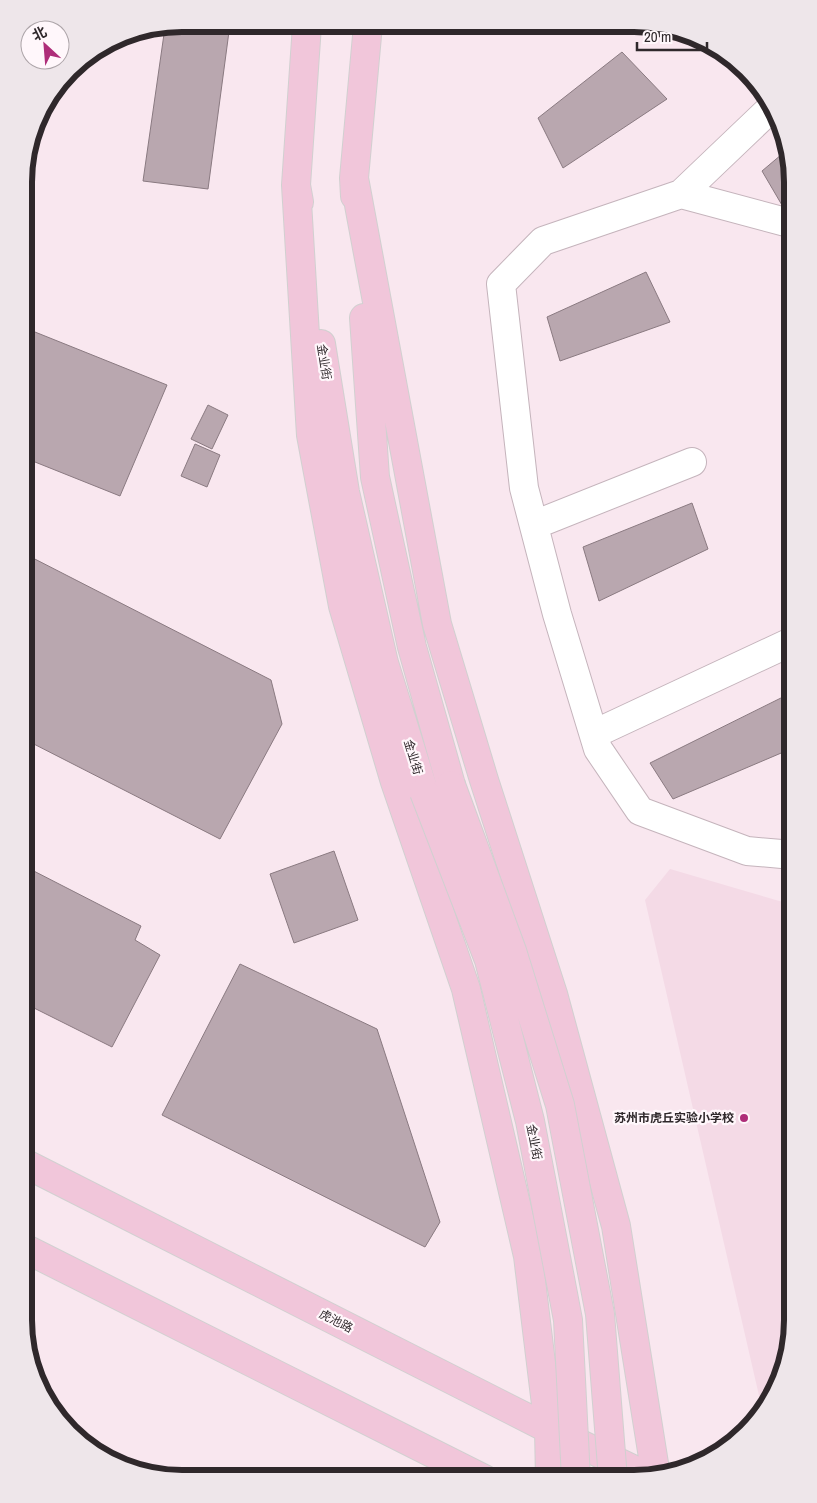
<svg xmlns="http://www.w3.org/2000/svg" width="817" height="1503" font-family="'Archivo Narrow','Noto Sans SC',sans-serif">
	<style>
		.built { fill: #f4dae6 }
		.building { fill: #b9a7af; stroke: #8a7a81 }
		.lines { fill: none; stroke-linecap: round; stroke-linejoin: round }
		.minor-casing { stroke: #c5b4bc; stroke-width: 30 }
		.major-casing { stroke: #d1d0d0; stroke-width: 30 }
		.minor { stroke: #fff; stroke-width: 28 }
		.major { stroke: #f1c6da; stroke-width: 28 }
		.major-bridge-casing { stroke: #d1d0d0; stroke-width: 30; stroke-linecap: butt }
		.major-bridge { stroke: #f1c6da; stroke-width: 28 }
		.poi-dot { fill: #ae2d79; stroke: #fff7fb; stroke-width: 2 }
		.labels { text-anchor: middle; stroke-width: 4.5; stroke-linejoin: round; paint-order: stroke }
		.street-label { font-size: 12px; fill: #2f282b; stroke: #fff7fb }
		.poi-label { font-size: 12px; font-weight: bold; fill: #2f282b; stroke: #fff7fb; text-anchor: end }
		.rim { fill: none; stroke: #2f282b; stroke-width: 6 }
	</style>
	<rect width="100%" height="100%" fill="#f9e7ef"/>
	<path class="built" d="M670,869l123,36v426l-12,50 -18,32 -118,-513z"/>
	<path class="building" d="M183,24h47l-22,165 -65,-8 22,-154z
		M622,52l45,47 -104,69 -25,-50z
		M788,149l5,34v24l-7,5 -24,-41z
		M646,272l24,50 -110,39 -13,-44z
		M25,328l142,57 -47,111 -95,-38z
		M208,405l20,10 -16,34 -21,-10z
		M195,444l25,11 -13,32 -26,-11z
		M692,503l16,46 -109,52 -16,-54z
		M25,554l246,126 11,44 -62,115 -196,-100z
		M793,692v56l-120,51 -23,-36z
		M334,851l24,69 -64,23 -24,-69z
		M24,866l117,60 -6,14 25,15 -48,92 -88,-44z
		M240,964l137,65 63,193 -15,25 -263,-132z"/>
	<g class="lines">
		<defs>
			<path id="minor" d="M681,194l87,-83
				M534,525l158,-63
				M594,734l199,-93
				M793,855l-46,-4 -107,-40 -42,-62 -41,-135 -33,-126 -23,-204 42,-43 138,-47 112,30"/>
			<path id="major" d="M354,178l83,446 47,156 69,214 63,232 40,250
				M296,185l15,250 32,171 52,176 71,207 62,267 21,173 1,50
				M355,196l-1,-18 14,-153
				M299,202l-3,-17 11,-160
				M364,318l11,159 37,170 39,138
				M321,344l24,148 39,171 40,129
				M24,1163l525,266 100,48
				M24,1248l460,231"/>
		</defs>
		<use href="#minor" class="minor-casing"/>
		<use href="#major" class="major-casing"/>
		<use href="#minor" class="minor"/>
		<use href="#major" class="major"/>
		<defs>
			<path id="major-bridge" d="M451,785l61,166 48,154 40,209 13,165
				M424,792l65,168 41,161 38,199 8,159"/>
		</defs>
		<use href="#major-bridge" class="major-bridge-casing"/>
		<use href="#major-bridge" class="major-bridge"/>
	</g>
	<circle class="poi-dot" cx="744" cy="1118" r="5"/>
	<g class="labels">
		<g class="street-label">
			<text transform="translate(324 362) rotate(81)" y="4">金业街</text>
			<text transform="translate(413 757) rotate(73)" y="4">金业街</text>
			<text transform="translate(534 1142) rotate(79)" y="4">金业街</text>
			<text transform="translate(336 1321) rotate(27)" y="4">虎池路</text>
		</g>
		<g class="poi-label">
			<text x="734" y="1122">苏州市虎丘实验小学校</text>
		</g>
	</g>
	<path d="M0 0H817V1503H0ZM182 32H634A150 150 0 0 1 784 182V1320A150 150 0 0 1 634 1470H182A150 150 0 0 1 32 1320V182A150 150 0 0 1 182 32Z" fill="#eee6ea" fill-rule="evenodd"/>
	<path class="rim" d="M182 32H634A150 150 0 0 1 784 182V1320A150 150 0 0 1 634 1470H182A150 150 0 0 1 32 1320V182A150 150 0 0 1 182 32Z"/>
	<g transform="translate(45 45) rotate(334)"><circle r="24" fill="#fff7fb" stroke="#aca4a8"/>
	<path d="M0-4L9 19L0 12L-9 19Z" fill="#ae2d79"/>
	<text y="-8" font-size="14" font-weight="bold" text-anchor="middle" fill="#2f282b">北</text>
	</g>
	<path d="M637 42v8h70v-8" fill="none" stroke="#2f282b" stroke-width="2.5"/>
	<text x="644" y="42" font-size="15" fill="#2f282b" stroke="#fff7fb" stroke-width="4" paint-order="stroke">20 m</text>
</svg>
